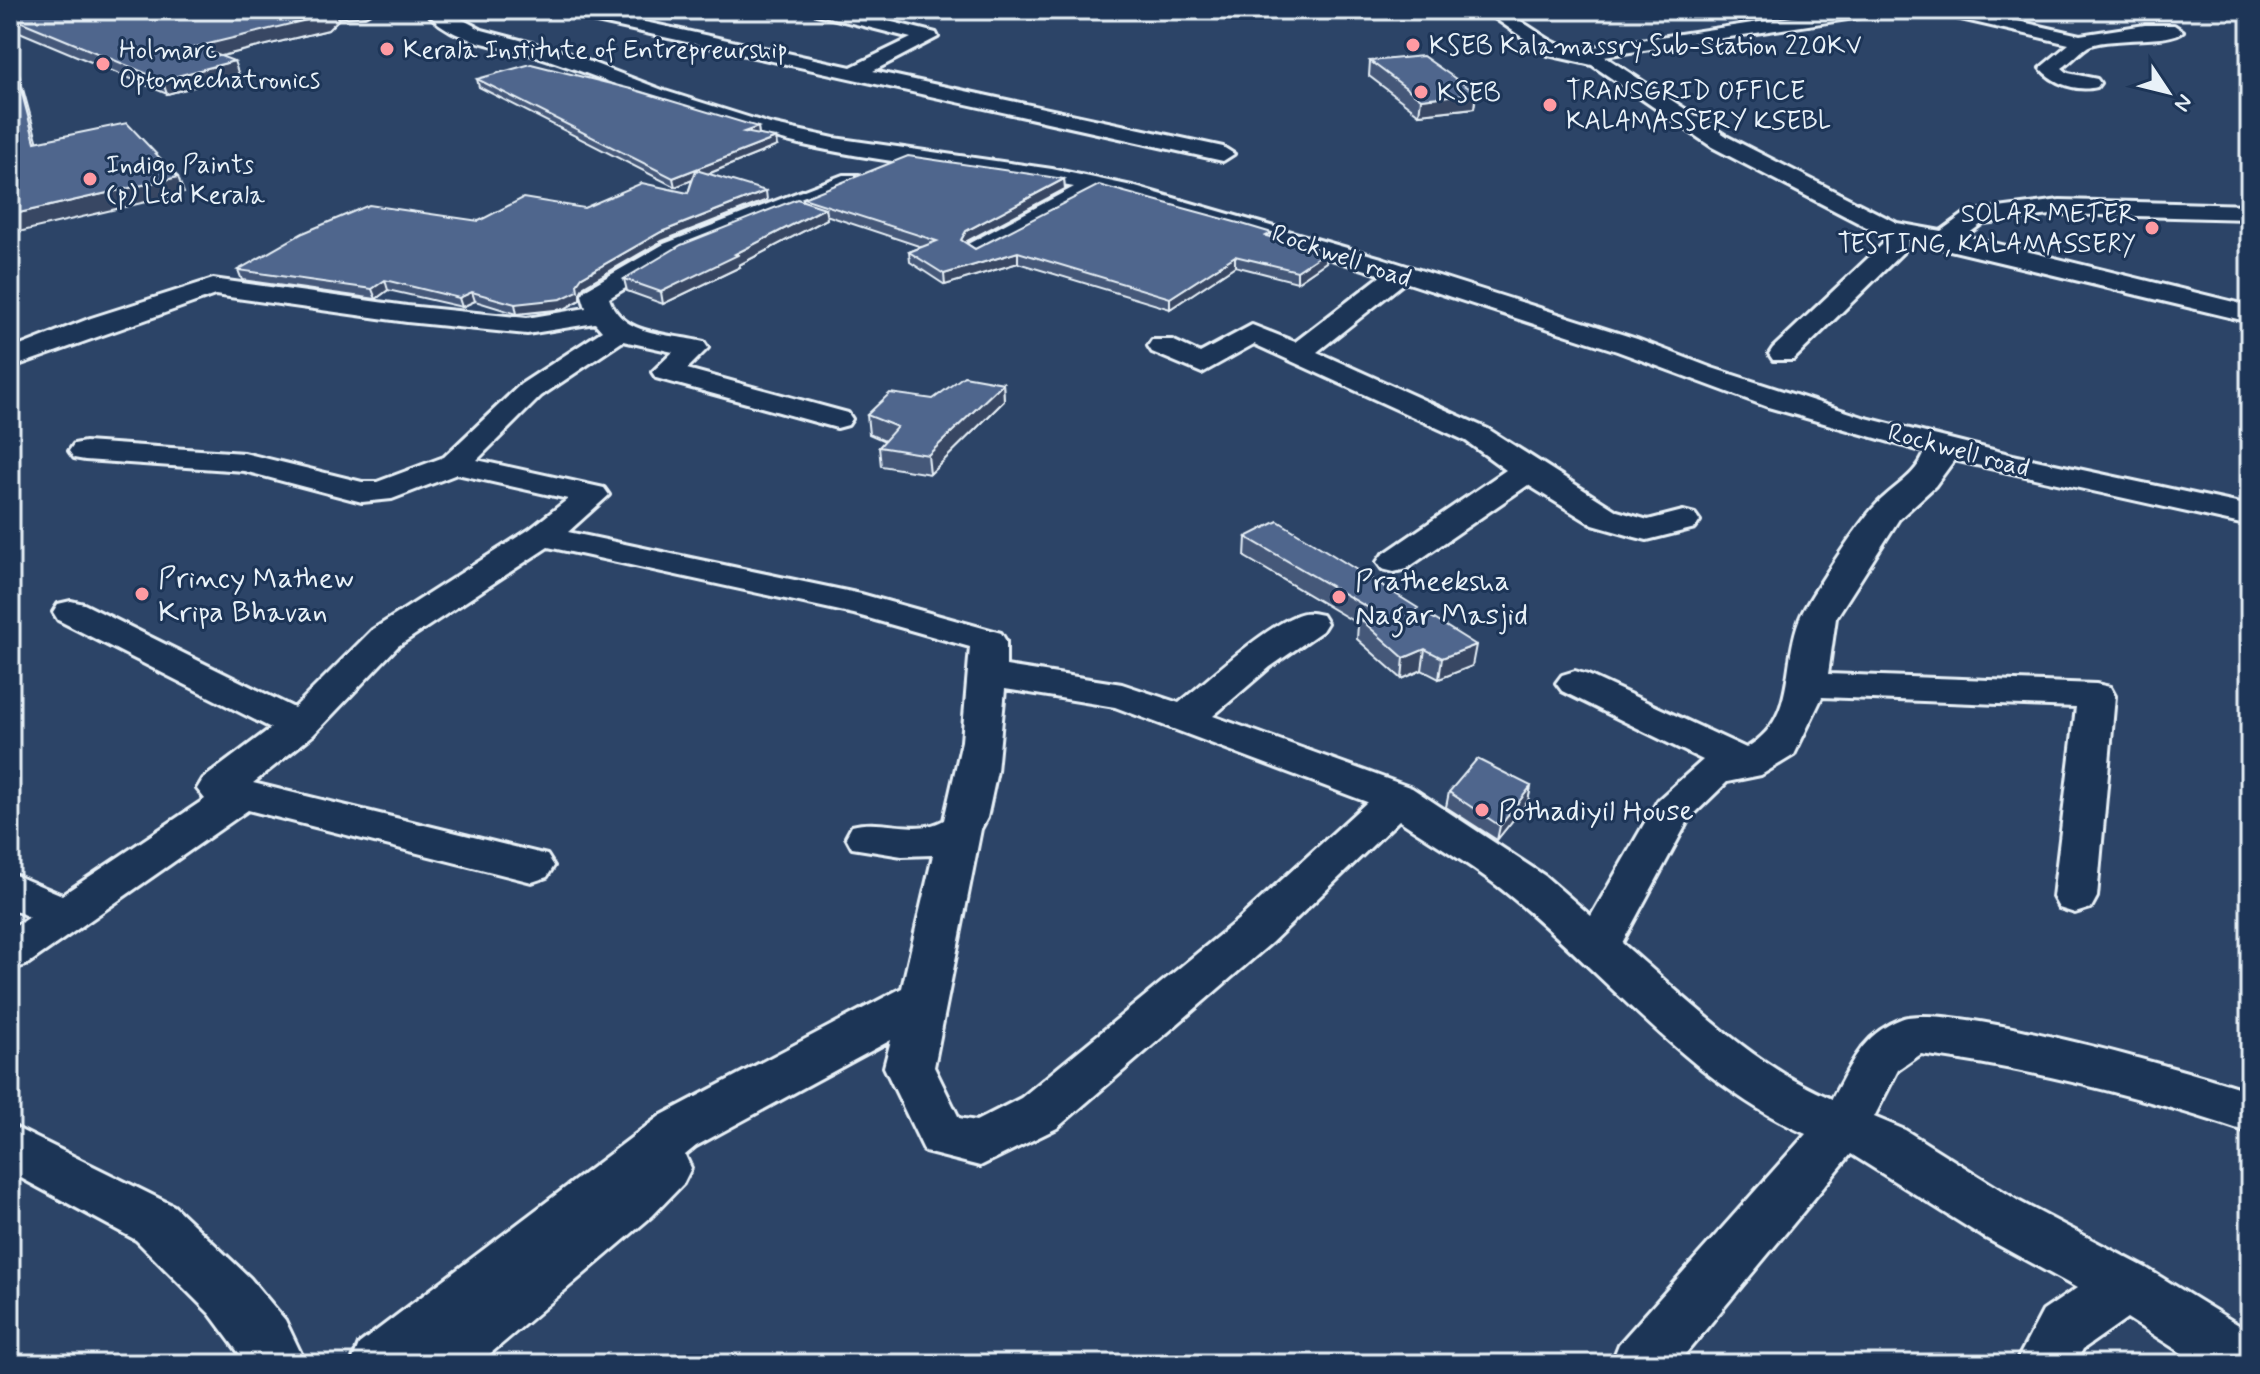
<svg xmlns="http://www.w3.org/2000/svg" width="2260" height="1374" font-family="Mynerve,sans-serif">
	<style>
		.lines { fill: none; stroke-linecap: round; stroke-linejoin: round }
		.minor-casing { stroke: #e8f1f8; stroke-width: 6 }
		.minor { fill: #1d3557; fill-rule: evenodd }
		.wall { fill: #455879; stroke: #e8f1f8; stroke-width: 2 }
		.shaded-wall { fill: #384763; stroke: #e8f1f8; stroke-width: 2 }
		.building { fill: #50668d; stroke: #e8f1f8; stroke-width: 2 }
		.poi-dot { fill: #ff9aa2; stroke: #1d3557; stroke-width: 3 }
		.labels { text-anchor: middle; stroke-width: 6; stroke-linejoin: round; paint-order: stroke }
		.far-poi-label { font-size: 26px; fill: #e8f1f8; stroke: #1d3557; text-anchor: start }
		.far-street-label { font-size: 26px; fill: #e8f1f8; stroke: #1d3557 }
		.poi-label { font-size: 30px; fill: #e8f1f8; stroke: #1d3557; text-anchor: start }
	</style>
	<rect width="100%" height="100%" fill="#2c4467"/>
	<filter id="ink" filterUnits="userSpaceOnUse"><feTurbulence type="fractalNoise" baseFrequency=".0125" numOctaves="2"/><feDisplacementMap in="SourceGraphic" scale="16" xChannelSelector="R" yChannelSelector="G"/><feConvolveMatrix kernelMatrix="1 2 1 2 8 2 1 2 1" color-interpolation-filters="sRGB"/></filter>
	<g filter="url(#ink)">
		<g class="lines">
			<defs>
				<path id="minor" d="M193,10h181l-9,5 -101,6 -65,-2 -9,-5z
					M425,10h20l37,20 80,21 103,40 105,33 64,14 218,31 80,17 253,73 252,80 75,29 154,50 147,37 237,51v20l-296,-66 -19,26 -36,33 -63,99 -8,56 268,10 14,3 5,9 -18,201 -6,11 -16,5 -16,-5 -6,-11 23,-190 -254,-10 -28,58 -33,20 -34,7 -38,37 -67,124c64,55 131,123 210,156 18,-33 30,-65 69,-80 46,-18 291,53 349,72v42c-106,-36 -218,-64 -329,-79l-23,16 -24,47 31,13 115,72 126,66 104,64v32h-51l-72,-46 -44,31 -8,15h-60l28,-53 34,-23 -95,-52 -131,-82 -174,210h-66l8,-20 187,-210c-113,-50 -197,-156 -291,-234 -35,-30 -77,-54 -116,-80l-128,123 -214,185 -77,38 -55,-14 -41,-85 7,-27 -195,106 -11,9 6,13 -8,16 -31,32 -174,148h-127l8,-20 301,-228 242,-128 31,-133 -31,1 -50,-8 -6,-11 6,-11c30,-8 65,10 92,-6l18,-79 8,-94 -116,-33 -306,-67 -150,99 -85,89 -60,48 294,72 7,11 -7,11 -15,5 -284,-72 -222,155 -16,5v-40l19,-13 -19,-9v-35l52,22 143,-96 -8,-10 6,-10 68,-51 -213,-108 -5,-8 5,-8 13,-3 13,3 210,104 78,-78 158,-101 38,-30 -111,-25 -65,25 -30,3 -118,-31 -159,-11 -11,-2 -5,-7 5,-7 11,-2 159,11 118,29h15l67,-25 77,-73 81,-53 -7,-8 -68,11 -120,-12 -192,-27 -205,73v-18l81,-32 122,-39 194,27 120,12 59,-10 -4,-13 4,-6 78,-45 179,-69h16l3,5 -3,5 -177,69 -73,44c13,39 59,35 95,44l4,6 -21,21 161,44 4,6 -4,6 -11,3 -181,-50 -4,-6 21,-20 -50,-11 -82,55 -64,64 127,28 5,7 -41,37 293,62 140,39 5,8v25l116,18 57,19c33,-26 80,-72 118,-88 9,-4 16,-2 25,0l5,8 -5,8 -52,36 -57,49 199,72 133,88 46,40 67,-116 45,-40 -141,-69 -6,-8 6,-8 13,-4 13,4 158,73c52,-30 35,-83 54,-130 8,-19 60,-97 75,-112 16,-18 42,-30 50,-54l-157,-45 -151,-56 -212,-69 -88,70 171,77 129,82 31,9 35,-9 12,3 5,7 -5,7 -48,12 -12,-3 -42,-12 -65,-40 -122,84 -12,3 -12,-3 -5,-7 5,-7 124,-85 -40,-29 -212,-97 -52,29 -50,-21 -4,-6 4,-6h20l28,13 52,-28 43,17 87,-67 -140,-44 -143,-39 -113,62h-18l-4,-5 4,-5 106,-57c-92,-17 -185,-22 -275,-43 -88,-20 -168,-56 -253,-85 -39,-14 -93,-13 -121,-49zM1005,689l110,18 252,95 -128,117 -218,179 -45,23 -17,-3 -25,-51 47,-238 6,-11 10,-47z
					M556,10h34l261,57 60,-29 -95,-24 -3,-4h31l92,23 2,4 -65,34 350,76 11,7 -11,7 -658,-146z
					M1483,10c39,0 56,32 91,40l264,-40h45l-9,5 -270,41 124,81 169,86 44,8 26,-19 93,-12 190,5v14l-190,-5 -77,9 -18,13 285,70v16l-342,-82 -1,8 -114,112h-20l-4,-6 4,-6 112,-106 -5,-8 -168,-87 -120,-82 -44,-10z
					M1936,10h33l111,25 65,-10h29l9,6c-12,12 -71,6 -92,14 -8,3 -20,17 -29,23l6,5 29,6 3,4 -3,4c-20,5 -44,-3 -57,-19l29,-24 -130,-30z
					M10,1125l164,81 76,72 35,42 21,44h-59l-37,-50 -74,-74 -126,-68z"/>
			</defs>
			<use href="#minor" class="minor-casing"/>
			<use href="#minor" class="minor"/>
		</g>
		<path class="wall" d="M10,10l328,10 -10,10 -107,26 18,19 -72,19 -157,-66z
			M1370,61l106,32 -2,15 -55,6 -50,-38z
			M477,79l281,48 1,8 18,11 -69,28 59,26 -105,41 -78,45 -4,7v7l-16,9 -47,5 -42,-13 -13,6 -74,-17 -12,9 -134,-19 -4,-10 241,-49 105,-13 104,-15 4,-13 -17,7 -196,-100z
			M1064,179l1,10 -98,52 -1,2 9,6 297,-16 -1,4 55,25 -29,20 -62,-16 -65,43 -152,-46 -73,22 -35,-23 -1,-10 13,-5 -96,-32 1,4 -88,46 1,2 -77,37 -36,-13 -3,-12 179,-78v-3z
			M1003,383l1,18 -74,73 -49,-8 -2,-19 6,-6 -16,-7 -2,-19z
			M1246,537l170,79 56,50 -33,13 -17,-9 -20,9 -45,-40 1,-15 -113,-67z
			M1531,786l-3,15 -31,39 -51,-33 3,-15z"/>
		<path class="shaded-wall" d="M330,10h5l3,10 -10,10 -127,31 -5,-14z
			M10,47l4,9 28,102 -7,-16z
			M234,61l5,14 -72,19 -5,-14z
			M1476,93l-2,15 -55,6 2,-15z
			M758,127l1,9 -15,-4z
			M776,138l1,8 -102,41 -2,-9z
			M178,177l6,16 -174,41v-19z
			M1064,179l1,10 -98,52 -5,10 -1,-11 5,-9z
			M766,191l1,9 -105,41 -78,45 -4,7v7l-16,9 -47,5 -2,-10 67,-27 79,-45z
			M825,208l2,11 -88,46 1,2 -77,37 -2,-12z
			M1327,251l-1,11 -29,20v-11z
			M1018,252v11l-73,22 -1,-11z
			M1235,256v10l-65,43v-11z
			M385,280l3,10 -12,9 -4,-10z
			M472,292l3,9 -13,6 -3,-9z
			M1003,383l1,18 -74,73 -2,-19z
			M1476,645l-4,21 -33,13 3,-21z
			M1425,649l-3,21 -20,9 2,-21z
			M1531,786l-3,15 -31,39 3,-14z"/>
		<path class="building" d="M10,10l250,1 70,-1 -7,6 -127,31 38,14 -72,19 -152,-63z
			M10,49l25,93 92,-19 51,54 -168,38z
			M1423,56l53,37 -55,6 -51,-38z
			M531,64l104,26 123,37 -14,5 32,6 -103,40 -196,-99z
			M908,156l156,23 -98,52 -5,9 14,9 124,-64 143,39 30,9 -6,3 61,15 -30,20 -62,-15 -65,42 -152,-46 -74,22 -35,-22 28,-11 -134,-43z
			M696,170l70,21 -105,41 -79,45 -5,7 1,7 -17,8 -46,5 -43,-12 -13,6 -74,-18 -13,9 -134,-19 65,-37 66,-28 110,16 44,-23 61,10 58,-25 46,10z
			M797,199l28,9 -90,46 3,1 -77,37 -37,-13 57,-34z
			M964,376l39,7 -75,72 -49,-8 18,-20 -30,-12 23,-22 43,6z
			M1278,521l140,87 -5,8 15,-1 48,30 -34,13 -17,-9 -21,9 -45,-40 25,-1 -138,-80z
			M1477,759l54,27 -31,40 -51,-34z"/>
	</g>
	<g class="poi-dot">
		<circle cx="1413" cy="45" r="8"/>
		<circle cx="387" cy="49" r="8"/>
		<circle cx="103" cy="64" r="8"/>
		<circle cx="1421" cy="92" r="8"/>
		<circle cx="1550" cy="105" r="8"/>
		<circle cx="90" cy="179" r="8"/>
		<circle cx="2152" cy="228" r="8"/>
		<circle cx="142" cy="594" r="8"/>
		<circle cx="1339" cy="597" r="8"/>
		<circle cx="1482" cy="810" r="8"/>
	</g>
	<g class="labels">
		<g class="far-poi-label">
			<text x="1429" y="54">KSEB Kalamassry Sub-Station 220KV</text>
			<text x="119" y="58">Holmarc<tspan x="119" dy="30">Optomechatronics</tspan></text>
			<text x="403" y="58">Kerala Institute of Entrepreurship</text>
			<text x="1566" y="99">TRANSGRID OFFICE<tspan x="1566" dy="30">KALAMASSERY KSEBL</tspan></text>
			<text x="1437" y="101">KSEB</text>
			<text x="106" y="173">Indigo Paints<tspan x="106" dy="30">(p) Ltd Kerala</tspan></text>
			<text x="2136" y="222" text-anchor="end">SOLAR METER<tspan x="2136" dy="30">TESTING, KALAMASSERY</tspan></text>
		</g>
		<g class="far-street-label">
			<text transform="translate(1342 255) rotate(19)" y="9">Rockwell road</text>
			<text transform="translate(1959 449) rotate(15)" y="9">Rockwell road</text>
		</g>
		<g class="poi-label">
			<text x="158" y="587">Princy Mathew<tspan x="158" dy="34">Kripa Bhavan</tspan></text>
			<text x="1355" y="590">Pratheeksha<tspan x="1355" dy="34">Nagar Masjid</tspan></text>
			<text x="1498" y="820">Pothadiyil House</text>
		</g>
	</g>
	<rect width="2260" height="1374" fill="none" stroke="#1d3557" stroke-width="40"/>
	<rect x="20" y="20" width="2220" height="1334" fill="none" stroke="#e8f1f8" stroke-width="3" filter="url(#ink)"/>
	<g transform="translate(2168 92) rotate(125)" stroke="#1d3557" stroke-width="6" paint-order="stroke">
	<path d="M0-6L14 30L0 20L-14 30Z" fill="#e8f1f8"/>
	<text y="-12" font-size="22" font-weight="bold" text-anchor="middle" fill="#e8f1f8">N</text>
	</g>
</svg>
